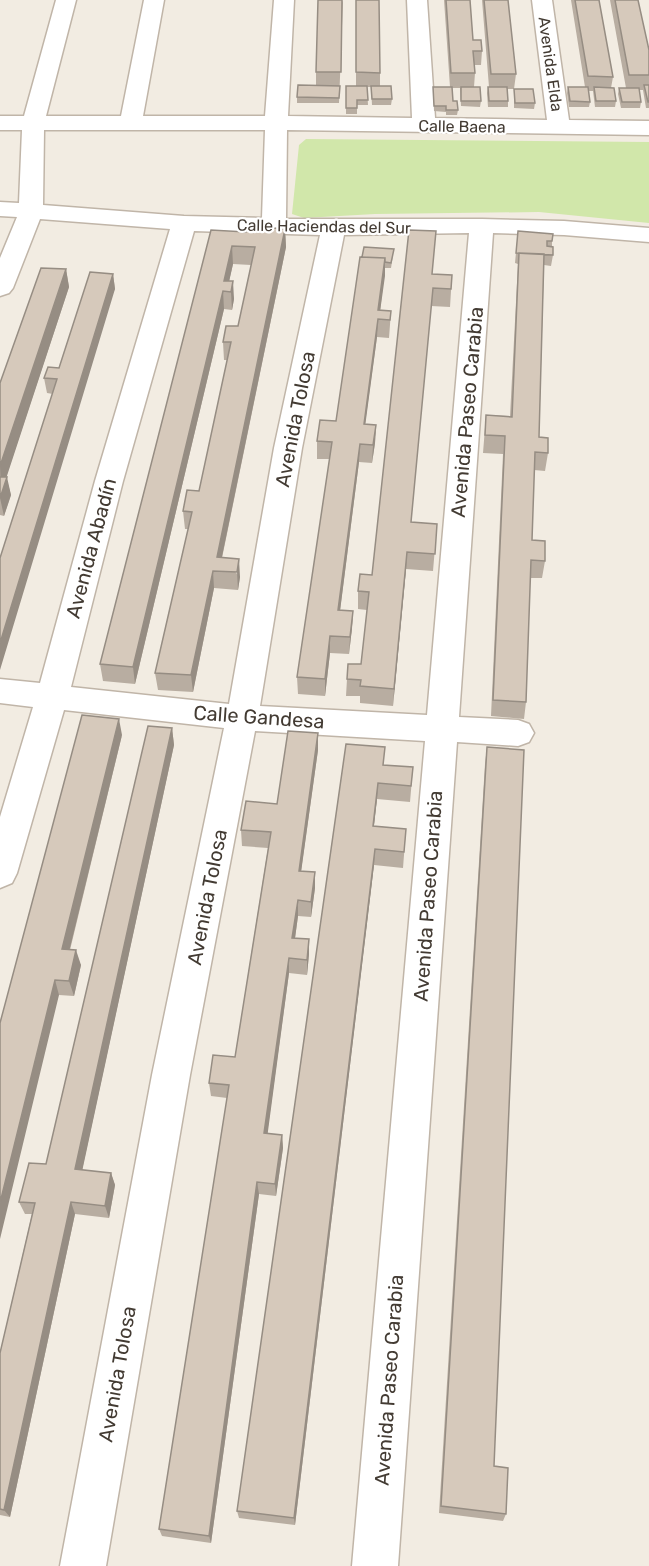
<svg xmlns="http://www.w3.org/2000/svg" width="649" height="1566" font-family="Rubik,sans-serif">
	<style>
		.green { fill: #d1e7aa }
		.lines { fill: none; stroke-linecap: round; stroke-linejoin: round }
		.minor-casing { stroke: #c0b5a8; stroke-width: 3 }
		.minor { fill: #fff; fill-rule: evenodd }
		.wall { fill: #b8ada1 }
		.shaded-wall { fill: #968d83 }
		.building { fill: #d6c9bb; stroke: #968d83; stroke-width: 1.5 }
		.labels { text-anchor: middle; stroke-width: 4.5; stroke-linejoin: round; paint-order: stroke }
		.far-street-label { font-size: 16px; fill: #433b33; stroke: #fff }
		.street-label { font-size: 20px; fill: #433b33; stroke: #fff }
	</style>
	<rect width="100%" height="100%" fill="#f2ece2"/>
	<path class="green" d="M306,139l343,3v81l-110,-11 -164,2 -71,4 -12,-4 7,-69z"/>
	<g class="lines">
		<defs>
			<path id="minor" d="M56,0h20l-30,116h75l23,-116h20l-21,116h122l9,-116h20l-6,116 124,2 -5,-118h20l8,118 112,2 -15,-120h20l17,120 80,1v14l-362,-5 -1,89h196l82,2 85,7v14l-85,-7 -71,-2 -34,484 59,3 11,4 5,9 -5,9 -11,4 -61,-4 -59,824h-46l73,-825 -170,-10 -65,344 -84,491h-46l92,-491 72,-347 -160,-18 -47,163 -5,10 -12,5v-71l33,-110 -33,-4v-24l40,4 55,-202 75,-252 -130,-10 -27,69 -4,5 -9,3v-38l17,-41 -17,-1v-14l19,1 3,-73h-22v-14h24zM44,130h221l-3,88 -78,-2 -141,-11zM194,231l126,4 -46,213 -45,256 -158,-17 52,-206zM469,233l-42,482 -167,-9 42,-258 42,-213z"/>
		</defs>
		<use href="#minor" class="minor-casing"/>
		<use href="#minor" class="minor"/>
	</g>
	<path class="wall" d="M343,0l-4,103h-42v-6l19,-12v-13z
		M356,0l24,73v13l12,13 -1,6h-19l-1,-18h-4l1,18h-11v9h-11v-22l10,-6z
		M444,0h26l3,40 9,11 -1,14h-7l1,8 -1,14 7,14 -1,6 -19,-1 -1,-18h-8l1,13 5,9 -1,5h-11v-3l-12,-1 -1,-24h17z
		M482,0h26l8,74 -2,15 21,14 -1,6 -20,-1v-19h-6v18h-20l-1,-14 1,-6h1z
		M571,0h28l14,77 -2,11 5,13 -1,6h-20l-2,-16h-5l2,11 -1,5h-20l-2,-14 1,-6h17z
		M610,0h28l11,50v58h-3l-3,-18h-4l2,12 -1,6h-19l-3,-14 1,-6h7z
		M285,229l1,18 -64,311 18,19 -2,13 -24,-2 -21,104 -35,-2 -3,-17 33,-144h-3l-2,-18 16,-20 28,-131h-3l-1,-18 15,-16 13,-61 -18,-1 -4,17 5,18 -2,11 -8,-1 -89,375 -32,-3 -3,-17 111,-434 35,2z
		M518,231l34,10v6l1,8 -2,11 -7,-1 -5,172 9,16 -3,18 -11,-1 -2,70 13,21 -3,17h-12l-4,124 -2,17 -33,-3 12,-262 -20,-1 3,-38 24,1 8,-152 -3,-1z
		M393,255l-2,13h-6l-5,43h11l-2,27 -12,-1 -12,87 11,1 -1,18 -3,20 -13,-1 -19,148 13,1 -1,17 -3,26 -19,-1 -5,43 -27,-2 -1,-17 33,-218h-13v-18l19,-20 26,-164z
		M66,269l3,18 -63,190 5,18 -7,21 -4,-1v-132z
		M113,274l2,15 -62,105 -6,-1 -3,-15 15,-10z
		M433,274l19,1 -2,32 -19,-1 -20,216 26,2 -4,47 -27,-2 -13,137 -33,-3v-7h-14l1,-17 14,-15 6,-54 -9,-1v-18l14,-16z
		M172,728l2,17 -92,425 29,3 4,12 -6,33 -34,-4 -65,303 -10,-2v-162l32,-139h-7l-6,-12 27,-38z
		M318,733v17l-17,121 14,1v16l-4,29 -13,-1 -3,22 14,1v15l-2,21 -18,-2 -22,161 15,1 1,13 -7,48 -17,-2 -48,349 -49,-7 -3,-7 68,-431 -16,-2 -2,-13 26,-26 33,-209 -26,-2 -1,-16 36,-26z
		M122,735l-52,215 11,15 -7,31 -15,-1 -59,28z
		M346,744l38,21 29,2 -3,35 -33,-3 -3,27 32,3 -3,39 -29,-3 -79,660 -56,-7 -2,-7z
		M487,747l7,719 12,48 -3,7 -64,-8 46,-749z"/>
	<path class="shaded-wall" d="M285,229l1,18 -67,324 -2,-14z
		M232,246l1,18 -6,27 -3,-10z
		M385,258v18l-6,43 -1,-9z
		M66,269l3,18 -68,207 -1,-28z
		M113,274l2,15 -115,381v-27z
		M233,281l1,18 -2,11 -1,-18z
		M223,291l1,18 -89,375 -2,-17z
		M378,319l-1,18 -14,105 1,-18z
		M376,425l-1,18 -3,20 1,-18z
		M360,444l-1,18 -21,165v-17z
		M7,477l4,18 -7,21 -4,-18z
		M407,552l-1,17 -13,137 1,-17z
		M239,559l1,18 -2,13 -1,-18z
		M213,571l1,17 -21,104 -2,-17z
		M353,611l-1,17 -3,26 1,-17z
		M330,636v17l-5,43v-17z
		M119,719l3,16 -56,229 -4,-15z
		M172,728l2,17 -94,436 -5,-12z
		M318,733v17l-19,137v-16z
		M378,783l-1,16 -5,43 1,-16z
		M375,849l-1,16 -79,660 -1,-7z
		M315,872v16l-4,29v-15z
		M298,900v16l-5,37 -1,-15z
		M309,939v15l-2,21v-15z
		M76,950l5,15 -7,31 -5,-15z
		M289,958v15l-23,173 -2,-13z
		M55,980l4,15 -59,244v-36z
		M282,1135l1,13 -7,48 -1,-12z
		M111,1173l4,12 -6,33 -4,-12z
		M257,1182l2,12 -48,349 -2,-7z
		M71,1202l4,12 -65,303 -6,-7z"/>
	<path class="building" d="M318,0h24l-1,72h-25z
		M356,0h23l1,73 -24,-1z
		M446,0h24l3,40h8l1,11h-9l2,22h-24z
		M484,0h24l8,74h-25z
		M575,0h24l14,77 -25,-1z
		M615,0h23l11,50v25h-20z
		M298,85l42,1 -1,12 -42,-1z
		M644,85h5v17h-1z
		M346,86h21l1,14h-11v8h-11z
		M371,86h20l1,13h-20z
		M433,87h19l1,14h4l1,9h-12v-4h-12z
		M461,87h19l1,14h-20z
		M488,87h19l1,14h-19z
		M568,87h20l2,15 -20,-1z
		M594,87l20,1 2,13h-20z
		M619,88h20l2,14h-19z
		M514,89h19l2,14h-20z
		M247,226l38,3 -68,328 22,2 -2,13 -24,-1 -22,104 -36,-2 37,-161 -9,-1 4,-21 12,1 32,-149h-8l3,-16h12l17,-79 -23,-1 -8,35h9l-2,11 -8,-1 -90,376 -33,-3 111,-434 35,2z
		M409,230l27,1 -4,43 20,1 -1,14 -18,-1 -22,234 26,2 -2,30 -28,-2 -13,137 -34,-3 1,-6 -14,-1 1,-15h13l8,-72 -11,-1 2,-17 12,1z
		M518,231l35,3 -1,7h-5v5l6,1v8l-37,-2z
		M364,247l30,2 -3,14 -6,-1v-4l-23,-1z
		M519,253l25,1 -5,183 9,1v15l-13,-1 -3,88 13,1v20l-14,-1 -5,142 -33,-2 12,-264 -20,-1 1,-20 26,2z
		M360,257l25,1 -7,52 13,1 -1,9 -12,-1 -14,105 12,1 -3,20 -13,-1 -22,166 15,1 -3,26 -20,-1 -5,43 -28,-2 35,-235 -15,-1 3,-21 16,1z
		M41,268l25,1 -66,197v-83z
		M90,272l23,2 -113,369v-85l57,-179 -13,-1 4,-11 11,1z
		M0,477h7l-7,21z
		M82,715l37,4 -57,230 14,1 -7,31 -14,-1 -55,223v-180z
		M148,726l24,2 -97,441 36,4 -6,33 -34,-4 -67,308 -4,-1v-156l35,-150 -16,-1 10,-39 17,1z
		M288,731l30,2 -19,138 16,1 -4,30 -13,-2 -6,38 17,1 -2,21 -18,-2 -25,175 18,2 -7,49 -18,-2 -48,354 -50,-7 70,-444 -20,-2 4,-28 22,2 36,-225 -30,-2 5,-29 31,3z
		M346,744l39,3 -2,18 30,2 -2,19 -33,-3 -5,43 33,3 -2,23 -29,-3 -81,669 -57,-7z
		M487,747l37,3 -30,716 14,2 -2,46 -65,-8z"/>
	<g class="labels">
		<g class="far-street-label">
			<text transform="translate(551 64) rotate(82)" y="6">Avenida Elda</text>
			<text transform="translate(462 126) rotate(1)" y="6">Calle Baena</text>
			<text transform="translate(324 226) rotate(1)" y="6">Calle Haciendas del Sur</text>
		</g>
		<g class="street-label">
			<text transform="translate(467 412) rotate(-85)" y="7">Avenida Paseo Carabia</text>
			<text transform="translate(295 419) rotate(-79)" y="7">Avenida Tolosa</text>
			<text transform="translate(91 548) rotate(-75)" y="7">Avenida Abadín</text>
			<text transform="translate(259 717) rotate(4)" y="7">Calle Gandesa</text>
			<text transform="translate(428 896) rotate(-86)" y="7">Avenida Paseo Carabia</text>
			<text transform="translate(207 897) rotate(-79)" y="7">Avenida Tolosa</text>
			<text transform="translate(117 1374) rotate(-80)" y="7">Avenida Tolosa</text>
			<text transform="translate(389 1380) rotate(-86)" y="7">Avenida Paseo Carabia</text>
		</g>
	</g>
</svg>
